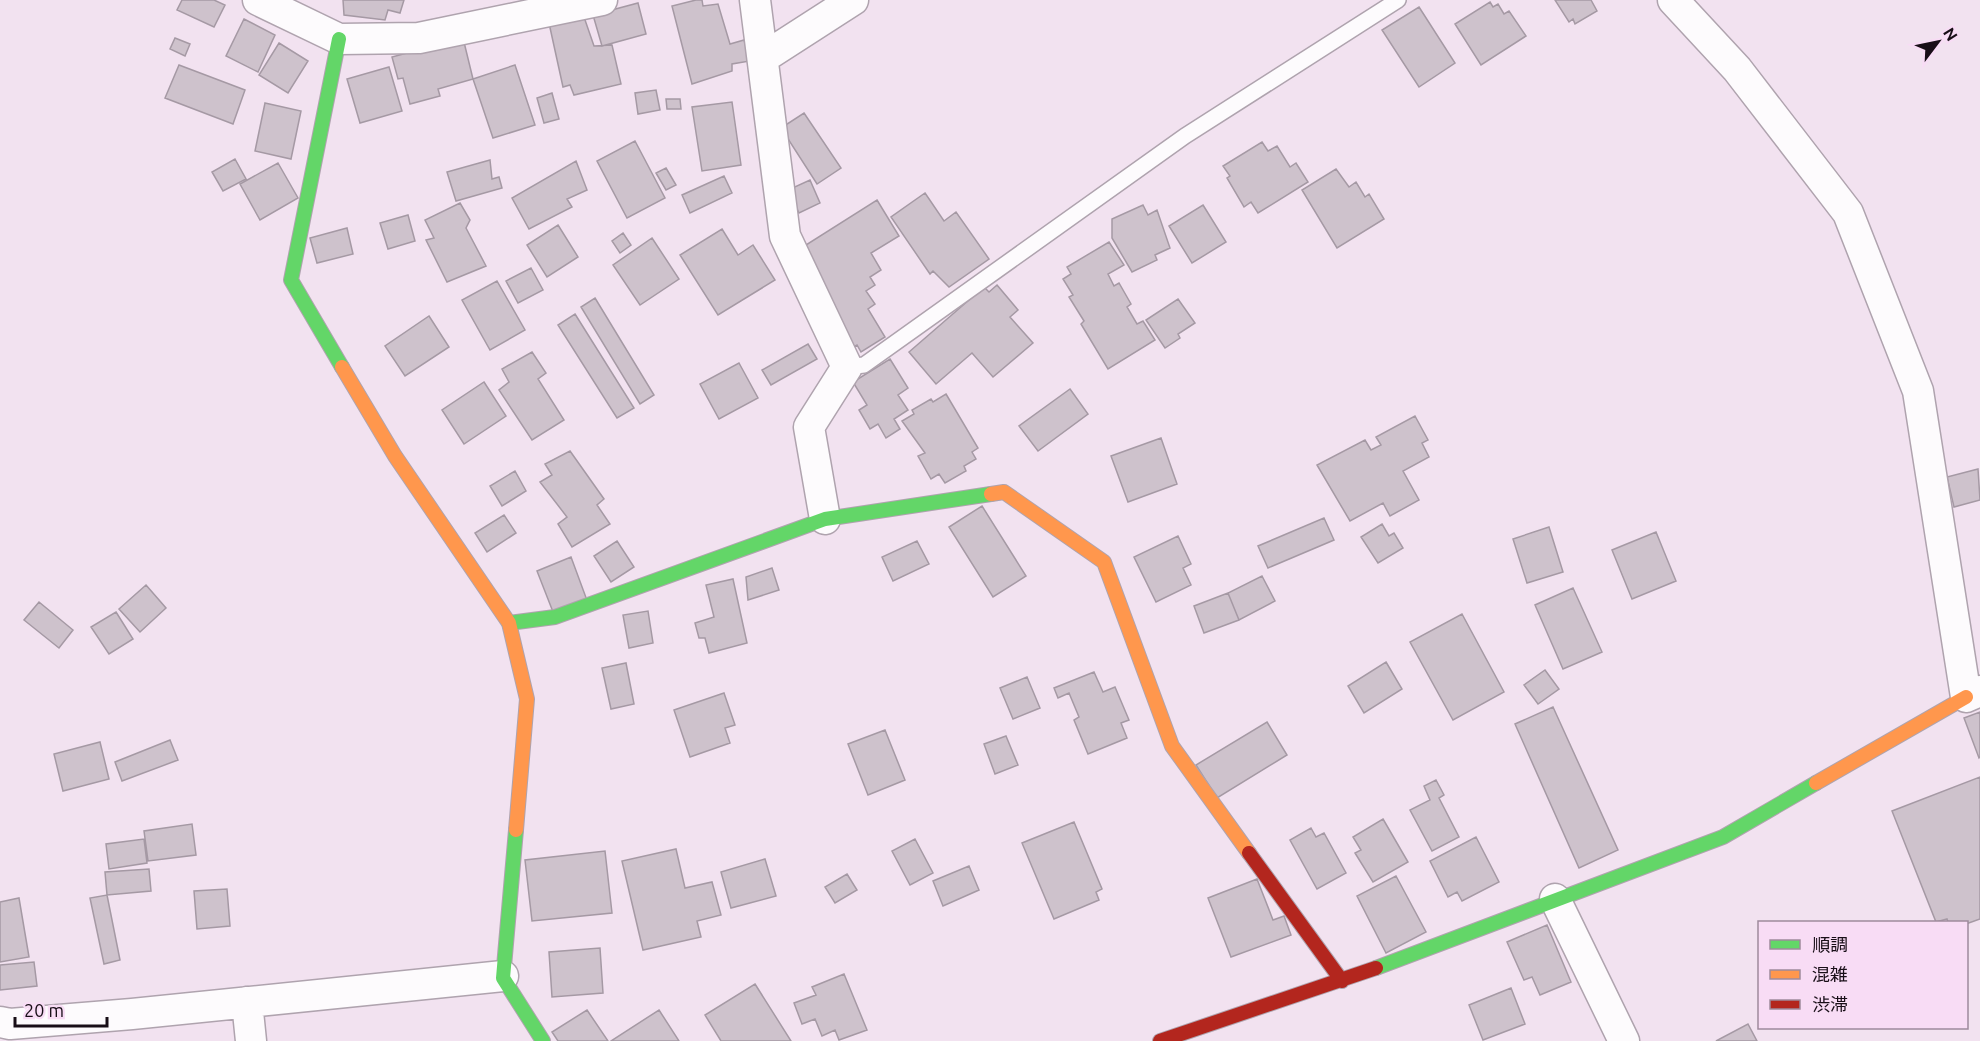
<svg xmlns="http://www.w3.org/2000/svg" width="1980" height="1041" font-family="Ubuntu,'Noto Sans JP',sans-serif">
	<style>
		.building { fill: #cec2cc; stroke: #a599a4; stroke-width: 1.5 }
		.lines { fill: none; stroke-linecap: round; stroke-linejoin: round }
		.lane-casing { stroke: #afa3ae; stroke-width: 18 }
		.street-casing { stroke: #afa3ae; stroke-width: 33 }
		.fast-casing { stroke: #afa3ae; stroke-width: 16 }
		.slow-casing { stroke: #afa3ae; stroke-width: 16 }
		.jam-casing { stroke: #afa3ae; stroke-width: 16 }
		.lane { stroke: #fdfbfd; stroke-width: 15 }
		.street { stroke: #fdfbfd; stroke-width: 30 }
		.fast { stroke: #63d668; stroke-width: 14 }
		.slow { stroke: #ff974d; stroke-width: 14 }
		.jam { stroke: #b3261e; stroke-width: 14 }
	</style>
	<rect width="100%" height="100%" fill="#f2e2f0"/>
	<path class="building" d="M182,0h32l11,5 -11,22 -37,-17z
		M343,0h61l-4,13 -12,-3 -3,10 -41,-5z
		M696,0h6l1,6 15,-2 12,40 14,-4 6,21 -18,3v7l-40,13 -20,-78z
		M1555,0h36l6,11 -22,13 -2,-5 -4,3z
		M1490,2l3,5 5,-3 6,10 5,-3 17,25 -45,29 -26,-41z
		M638,3l8,31 -44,12 -9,-31z
		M1419,7l36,56 -36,24 -37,-57z
		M584,17l10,29 18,-1 9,39 -47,11 -4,-10 -7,2 -14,-64z
		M244,19l31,16 -17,37 -32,-16z
		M175,38l15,6 -5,12 -15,-7z
		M463,38l10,41 -35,10 2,7 -30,8 -7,-26 -5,1 -6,-22z
		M279,43l29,18 -20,32 -29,-18z
		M179,65l66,25 -12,34 -68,-26z
		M515,65l20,60 -42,13 -20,-59z
		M389,67l13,44 -42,12 -13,-44z
		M656,90l4,20 -22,4 -3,-21z
		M552,93l7,26 -15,4 -7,-25z
		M666,99h14l1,10h-14z
		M732,102l9,63 -39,6 -10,-64z
		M265,103l36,8 -10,48 -36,-8z
		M804,113l37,55 -24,16 -36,-56z
		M635,141l30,57 -38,20 -30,-57z
		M1262,142l6,9 9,-5 13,21 6,-4 12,19 -50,31 -7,-11 -7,5 -17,-29 3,-2 -7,-10z
		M235,159l11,20 -23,12 -11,-19z
		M490,160l2,19 7,-2 3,11 -46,13 -9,-29z
		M576,161l11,29 -20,9 5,8 -43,22 -17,-31z
		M278,163l20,35 -38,22 -20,-36z
		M666,168l10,17 -10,5 -10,-17z
		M1336,169l13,18 7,-5 9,15 4,-3 15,25 -47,29 -35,-58z
		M724,176l8,17 -42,20 -8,-18z
		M810,180l10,23 -21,10 -11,-23z
		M925,193l19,28 12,-9 33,47 -40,28 -16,-16 -3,3 -39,-57z
		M877,200l22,36 -28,17 10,17 -11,7 5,8 -9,6 9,13 -7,5 17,28 -24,15 -4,-7 -5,3 -54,-98z
		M460,203l10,17 -4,8 20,38 -39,16 -21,-42 8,-2 -9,-18z
		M1143,205l5,10 9,-5 13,38 -15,7 2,5 -25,12 -20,-34v-19z
		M1203,205l23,37 -34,21 -23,-37z
		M408,215l7,26 -27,8 -8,-26z
		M558,225l20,32 -31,20 -20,-32z
		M347,228l6,26 -36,9 -7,-25z
		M722,229l16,26 15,-10 22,35 -57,35 -38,-60z
		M623,233l8,12 -11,8 -8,-12z
		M652,238l27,41 -39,26 -27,-40z
		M1109,242l15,23 -16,9 6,12 5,-3 12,21 -4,3 10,17 6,-3 12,19 -47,29 -27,-45 3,-3 -15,-24 4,-2 -10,-16 8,-5 -4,-7z
		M531,268l12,22 -25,13 -12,-22z
		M497,281l28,49 -35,20 -28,-50z
		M997,285l21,25 -8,7 23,26 -40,34 -21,-24 -36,31 -27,-32 75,-65 5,5z
		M595,298l59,97 -14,9 -59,-97z
		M1178,299l17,24 -17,11 2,4 -15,10 -19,-28z
		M575,314l59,94 -17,10 -59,-93z
		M429,316l20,31 -44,29 -20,-30z
		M808,344l9,15 -46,26 -9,-15z
		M532,352l14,21 -8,6 26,41 -32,20 -33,-50 10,-8 -7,-13z
		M890,359l18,29 -10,7 10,15 -14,9 6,10 -14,9 -8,-14 -8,5 -11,-19 8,-5 -14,-23z
		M739,363l19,35 -39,21 -19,-35z
		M484,382l22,34 -42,28 -22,-34z
		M1070,389l18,25 -50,37 -19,-25z
		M946,394l32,54 -6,4 4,7 -12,7 2,5 -21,12 -6,-9 -8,5 -13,-23 7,-3 -23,-32 12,-7 -2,-4 19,-11 2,3z
		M1415,416l13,24 -6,3 7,14 -26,14 16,29 -29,16 -7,-13 -33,18 -33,-56 48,-25 6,10 10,-5 -5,-8z
		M1161,438l16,46 -49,18 -17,-46z
		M570,451l34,48 -7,6 13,19 -38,23 -14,-23 9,-7 -27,-35 12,-7 -7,-11z
		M1978,469l2,31 -26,7 -7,-30z
		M515,471l11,20 -24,15 -12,-20z
		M982,506l44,70 -33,21 -44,-70z
		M504,515l12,18 -29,19 -12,-19z
		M1324,518l10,22 -66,28 -10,-22z
		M1382,524l7,12 5,-3 9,15 -25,15 -17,-26z
		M1549,527l14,45 -36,11 -14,-44z
		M1656,532l20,49 -44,18 -20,-49z
		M1178,536l13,28 -8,4 8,17 -35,17 -22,-45z
		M617,541l17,26 -23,15 -17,-26z
		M917,541l12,23 -36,17 -11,-24z
		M571,557l17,46 -33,14 -18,-46z
		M772,568l7,22 -31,10 -2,-23z
		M1262,576l13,25 -36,19 -11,-27z
		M733,579l14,64 -38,10 -4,-15h-6l-4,-15 19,-6 -8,-32z
		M146,585l20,23 -26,24 -21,-23z
		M1573,588l29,64 -39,17 -28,-64z
		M1228,593l11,27 -35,13 -10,-27z
		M39,602l34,28 -14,18 -35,-28z
		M648,611l5,32 -24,5 -6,-33z
		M116,612l17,27 -24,15 -18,-27z
		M1462,614l42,78 -51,28 -43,-78z
		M1386,662l16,27 -38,24 -16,-27z
		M626,663l8,41 -23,5 -9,-41z
		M1545,670l14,19 -21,15 -14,-19z
		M1094,672l9,20 12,-5 14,33 -8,3 6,15 -39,16 -14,-34 5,-3 -10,-24 -11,5 -4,-10z
		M1027,677l13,31 -27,11 -13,-31z
		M724,693l11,32 -10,3 5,15 -40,14 -16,-47z
		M1553,707l65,143 -39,18 -64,-144z
		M1980,712v45l-1,1 -15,-40z
		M1267,722l20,33 -70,43 -21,-33z
		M885,730l20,50 -37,15 -20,-51z
		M1006,736l12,29 -23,9 -11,-30z
		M170,740l8,20 -56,21 -7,-19z
		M100,742l9,37 -46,12 -9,-37z
		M1980,777v142l-14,5 -18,-2 -1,-3 -11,3 -44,-111z
		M1436,780l8,15 -5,3 20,39 -27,14 -22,-41 20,-10 -6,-14z
		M1383,819l25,43 -35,20 -18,-29 6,-3 -8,-13z
		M1074,822l28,67 -6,3 3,8 -45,19 -32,-76z
		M192,824l4,31 -48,6 -4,-30z
		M1311,828l5,9 8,-4 22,40 -29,16 -27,-49z
		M1476,837l23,45 -37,19 -5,-9 -9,5 -18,-36z
		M144,839l3,24 -38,6 -3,-25z
		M915,839l18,34 -23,12 -18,-34z
		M676,849l9,39 27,-6 9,33 -24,6 4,16 -58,13 -21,-89z
		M605,851l7,62 -80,8 -7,-61z
		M765,859l11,37 -45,12 -10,-36z
		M969,866l10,24 -36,16 -10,-25z
		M149,869l2,22 -44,4 -2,-23z
		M847,874l10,16 -22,13 -10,-16z
		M1396,876l30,56 -40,21 -29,-57z
		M1257,879l16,41 11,-4 7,19 -60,22 -23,-59z
		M227,889l3,37 -33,3 -3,-38z
		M107,895l13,65 -16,4 -14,-66z
		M19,898l10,59 -29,5v-60z
		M1547,925l24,57 -31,13 -8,-18 -8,3 -17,-38z
		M600,948l3,45 -51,4 -3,-45z
		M34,962l3,24 -37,4v-25z
		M844,974l23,56 -28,10 -4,-10 -13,6 -7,-17 -13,5 -8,-21 22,-8 -4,-8z
		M755,984l36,57h-70l-16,-26z
		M1511,988l14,36 -42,16 -14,-35z
		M587,1010l21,31h-50l-6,-9z
		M659,1010l20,31h-68z
		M1748,1024l9,17h-41z"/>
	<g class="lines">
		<defs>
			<path id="lane" d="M847,367l17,-2 321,-229 213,-136"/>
			<path id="street" d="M258,0l81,39 80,-1 183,-38
				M755,0l30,236 62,131 -38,60 16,92
				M1673,0l64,69 111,144 70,178 48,306 14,-6
				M763,58l90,-58
				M1555,899l69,142
				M247,1002l4,39
				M0,1022l10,2 122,-10 371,-38"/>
			<path id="fast" d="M339,39l-48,241 51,87
				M509,623l46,-6 270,-98 166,-25
				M516,830l-13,148 40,63
				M1376,968l347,-131 93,-54"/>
			<path id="slow" d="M342,367l53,89 114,167 18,76 -11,131
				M991,494l13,-2 100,70 68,184 77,107
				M1816,783l150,-86"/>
			<path id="jam" d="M1249,853l93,128
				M1160,1041l216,-73"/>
		</defs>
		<use href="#lane" class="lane-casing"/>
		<use href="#street" class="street-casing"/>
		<use href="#fast" class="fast-casing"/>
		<use href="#slow" class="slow-casing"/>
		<use href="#jam" class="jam-casing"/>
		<use href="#lane" class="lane"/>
		<use href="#street" class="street"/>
		<use href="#fast" class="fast"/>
		<use href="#slow" class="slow"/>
		<use href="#jam" class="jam"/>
	</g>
	<rect x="1758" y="921" width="210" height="108" fill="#f8dcf5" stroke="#9e8a9c" stroke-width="1.5"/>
	<rect x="1770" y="940" width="30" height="9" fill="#63d668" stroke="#9e8a9c" stroke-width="1.5"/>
	<text x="1812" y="951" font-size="18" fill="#180e17">順調</text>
	<rect x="1770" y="970" width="30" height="9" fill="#ff974d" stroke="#9e8a9c" stroke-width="1.5"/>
	<text x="1812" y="981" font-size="18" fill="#180e17">混雑</text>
	<rect x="1770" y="1000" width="30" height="9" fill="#b3261e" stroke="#9e8a9c" stroke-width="1.5"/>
	<text x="1812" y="1011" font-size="18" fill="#180e17">渋滞</text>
	<g transform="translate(1938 42) rotate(58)" stroke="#f8dcf5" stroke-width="4.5" paint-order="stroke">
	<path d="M0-4.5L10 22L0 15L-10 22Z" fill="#180e17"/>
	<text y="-9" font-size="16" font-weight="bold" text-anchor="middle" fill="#180e17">N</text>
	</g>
	<path d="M15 1017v9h92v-9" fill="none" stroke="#180e17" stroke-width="3"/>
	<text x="24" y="1017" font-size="18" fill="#180e17" stroke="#f8dcf5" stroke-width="4.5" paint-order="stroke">20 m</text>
</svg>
